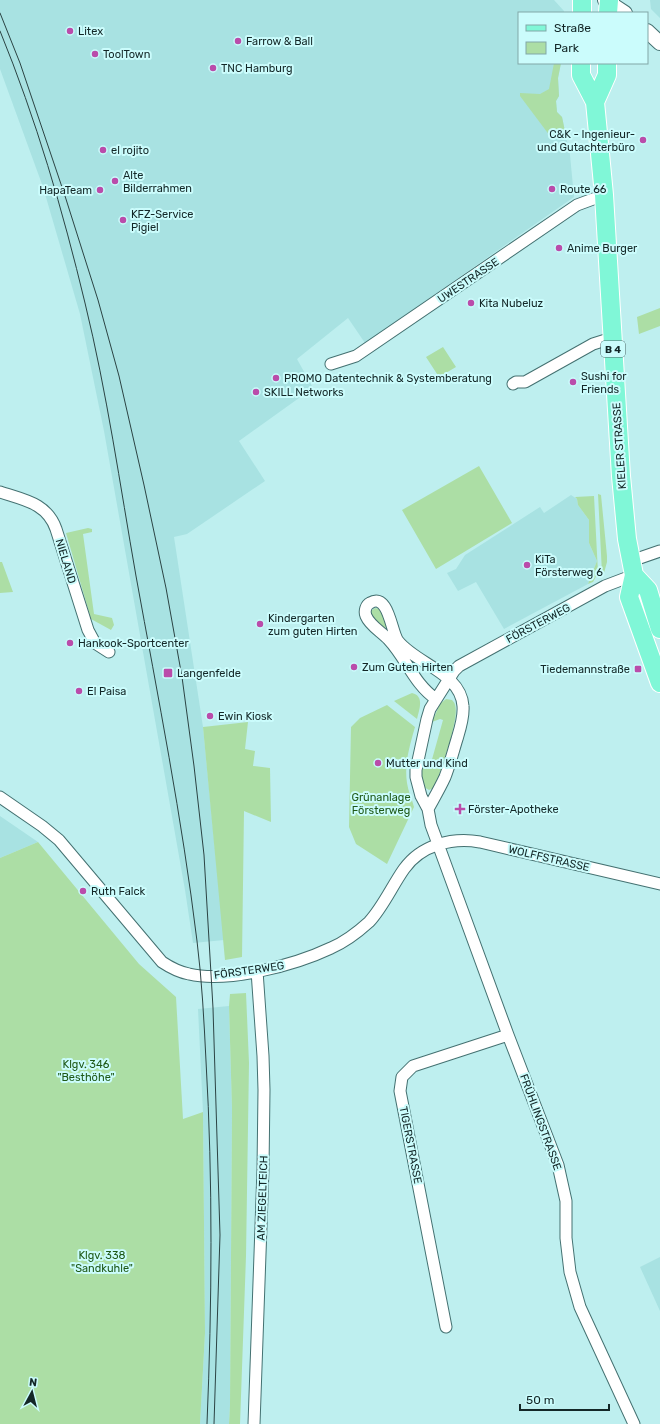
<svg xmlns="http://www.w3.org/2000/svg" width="660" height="1424" font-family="Rubik,sans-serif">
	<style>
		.built { fill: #a8e2e2 }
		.green { fill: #acdea5 }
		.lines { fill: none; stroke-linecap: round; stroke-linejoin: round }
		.minor-casing { stroke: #447171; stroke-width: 13 }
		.tertiary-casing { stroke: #447171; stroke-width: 16 }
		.primary-casing { stroke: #fff; stroke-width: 20 }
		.minor { stroke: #fff; stroke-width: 11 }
		.tertiary { stroke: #fff; stroke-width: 14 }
		.primary { stroke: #80f7d7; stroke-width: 18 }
		.tram { stroke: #2b4343; stroke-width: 1 }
		.poi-dot { fill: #ba4caa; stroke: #cbfcfc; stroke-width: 1.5 }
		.labels { text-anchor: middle; stroke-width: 4; stroke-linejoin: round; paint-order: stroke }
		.shield { fill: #cbfcfc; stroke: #4a6767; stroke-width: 1 }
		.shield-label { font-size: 10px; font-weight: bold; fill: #132727 }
		.poi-label { font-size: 11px; fill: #132727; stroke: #cbfcfc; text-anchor: start }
		.street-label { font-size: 11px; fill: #132727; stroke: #cbfcfc }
		.park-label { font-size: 11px; fill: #1f5917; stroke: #cbfcfc }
	</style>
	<rect width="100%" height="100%" fill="#beefef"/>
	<path class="built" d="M0,0h554l10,11v2h-45v50h42l-3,15 1,18 -3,5 1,11 5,5 8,38 4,42 -209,146 -17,-25 -51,41 16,29 -74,53 26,40 -78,53 -13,3 29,190 21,213 -31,3 -8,-53 -81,-459 -24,-117 -37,-127 -43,-118z
		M650,0h10v18l-9,-9z
		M571,495l6,4 1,6 11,15v23l8,18 -9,23 -84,45 -28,-47 -18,9 -11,-18 9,-4 9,-14 75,-48 4,6z
		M0,816l38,26 -38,16z
		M229,1006l3,103 -2,296 -1,19h-29l5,-91 -2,-221 -5,-103z
		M660,1257v54l-20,-44z"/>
	<path class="green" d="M554,63h7l-3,15 1,18 -3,5 1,11 5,5 4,19 -9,2 -7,-2 -30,-40v-3l20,1 9,-5z
		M660,308v18l-21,8 -2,-17z
		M443,347l13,20 -17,10 -13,-20z
		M479,466l33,57 -76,46 -34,-59z
		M598,494l3,1 6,61v6l-3,11h-2z
		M594,496l4,77 -5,9 -5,2 9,-23 -8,-18v-23l-11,-15 -1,-6 -2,-2z
		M88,528l4,1v3l-9,2 11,80 18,4 2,7 -3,5 -20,-11 -25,-86z
		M0,562h2l11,30 -13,1z
		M375,608l5,1 6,13v6c-7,-1 -15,-10 -15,-17z
		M412,693c13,3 7,17 5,26l-23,-18z
		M446,699l6,1c1,1 3,3 3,5 5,13 -14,64 -19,79l-2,4 -5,2 -5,-3 -3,-10v-12l10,-2 12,-43 -3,-1 -8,3 8,-18z
		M387,705l28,22c-5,18 -11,36 -8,56 1,8 5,16 7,24l-27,57 -31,-20 -7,-17 2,-100 9,-9z
		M248,722l-3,27 10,2 -2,15 17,2 1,54 -27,-11 -2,146 -17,3 -22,-233z
		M38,842l101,122 37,33 7,122 20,-7 2,221 -5,91h-200v-566z
		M246,993l3,70 -3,193 -6,168h-11l1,-19 2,-296 -3,-103 1,-12z"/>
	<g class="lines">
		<defs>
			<path id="minor" d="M331,364l25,-8 221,-151 27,-10
				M513,384l3,-2h9l68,-38 19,-6
				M0,492c24,8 47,11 56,37l32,101 7,13 14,9
				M631,561l29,-10
				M634,575l-29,11 -146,80 -5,5 -24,38 -3,10 -11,51v7l5,19 7,13 3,16 7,19 70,191 50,130 8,36v37l4,34 10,35 54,117
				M0,797l42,29 17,14 103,122c9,6 17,10 27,12 39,9 106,-9 142,-26 14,-6 27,-16 38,-26 14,-15 23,-36 35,-53 17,-24 48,-32 76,-27l180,42
				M428,809c6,-11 12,-21 17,-32 5,-13 8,-25 12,-38 3,-10 7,-22 6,-33 -2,-33 -47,-42 -65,-65 -7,-9 -9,-49 -28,-38 -4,2 -6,8 -4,13 4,10 16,16 23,24 17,18 25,44 47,59
				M446,1327l-46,-236 2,-14 11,-11 95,-31
				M254,1424l9,-255 1,-79 -1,-34 -6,-85"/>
			<path id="tertiary" d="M605,0l20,13
				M647,31l13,12"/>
			<path id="primary" d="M582,13v-13
				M608,13l1,-13
				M581,63v12l14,27 9,93 17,281 6,63 7,36 -5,22 31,86
				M595,102l12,-27v-12
				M634,575l14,15 12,39"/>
		</defs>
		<use href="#minor" class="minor-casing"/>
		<use href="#tertiary" class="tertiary-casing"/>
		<use href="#primary" class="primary-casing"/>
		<use href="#minor" class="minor"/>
		<use href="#tertiary" class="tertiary"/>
		<use href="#primary" class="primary"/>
		<path class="tram" d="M0,13l20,50 45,133 33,104 21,76 25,109 22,103 16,89 12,89 10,89 9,153 7,227 -6,189
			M0,31c36,88 63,180 85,272 22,90 35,182 51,273 22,121 46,242 61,365 5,40 7,80 9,120 7,121 6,242 1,363"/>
	</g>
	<g class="poi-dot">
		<circle cx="70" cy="31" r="4"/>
		<circle cx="238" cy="41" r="4"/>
		<circle cx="95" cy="54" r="4"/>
		<circle cx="213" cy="68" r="4"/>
		<circle cx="643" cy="140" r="4"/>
		<circle cx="103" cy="150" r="4"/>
		<circle cx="115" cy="181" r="4"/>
		<circle cx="552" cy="189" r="4"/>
		<circle cx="100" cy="190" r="4"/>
		<circle cx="123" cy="220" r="4"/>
		<circle cx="559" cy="248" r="4"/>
		<circle cx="471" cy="303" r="4"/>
		<circle cx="276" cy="378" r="4"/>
		<circle cx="573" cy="382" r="4"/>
		<circle cx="256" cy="392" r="4"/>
		<circle cx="527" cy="565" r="4"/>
		<circle cx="260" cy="624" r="4"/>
		<circle cx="70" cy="643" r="4"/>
		<circle cx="354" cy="667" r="4"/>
		<rect x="634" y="665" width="8" height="8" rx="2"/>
		<rect x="163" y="668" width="10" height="10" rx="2"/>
		<circle cx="79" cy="691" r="4"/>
		<circle cx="210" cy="716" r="4"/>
		<circle cx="378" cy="763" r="4"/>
		<path d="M458 803h4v4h4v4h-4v4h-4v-4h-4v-4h4z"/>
		<circle cx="83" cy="891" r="4"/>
	</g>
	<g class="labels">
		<rect class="shield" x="601" y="341" width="24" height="16" rx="3"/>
		<g class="shield-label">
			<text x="613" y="353">B 4</text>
		</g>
		<g class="poi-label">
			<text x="78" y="35">Litex</text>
			<text x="246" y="45">Farrow &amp; Ball</text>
			<text x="103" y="58">ToolTown</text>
			<text x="221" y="72">TNC Hamburg</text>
			<text x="635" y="138" text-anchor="end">C&amp;K - Ingenieur-<tspan x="635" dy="13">und Gutachterbüro</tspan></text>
			<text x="111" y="154">el rojito</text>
			<text x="123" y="179">Alte<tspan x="123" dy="13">Bilderrahmen</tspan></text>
			<text x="560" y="193">Route 66</text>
			<text x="92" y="194" text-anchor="end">HapaTeam</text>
			<text x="131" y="218">KFZ-Service<tspan x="131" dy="13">Pigiel</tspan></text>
			<text x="567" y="252">Anime Burger</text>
			<text x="479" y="307">Kita Nubeluz</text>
			<text x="581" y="380">Sushi for<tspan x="581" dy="13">Friends</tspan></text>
			<text x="284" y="382">PROMO Datentechnik &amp; Systemberatung</text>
			<text x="264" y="396">SKILL Networks</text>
			<text x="535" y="563">KiTa<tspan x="535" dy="13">Försterweg 6</tspan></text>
			<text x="268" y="622">Kindergarten<tspan x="268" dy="13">zum guten Hirten</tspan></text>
			<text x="78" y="647">Hankook-Sportcenter</text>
			<text x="362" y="671">Zum Guten Hirten</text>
			<text x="630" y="673" text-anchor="end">Tiedemannstraße</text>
			<text x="177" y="677">Langenfelde</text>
			<text x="87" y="695">El Paisa</text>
			<text x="218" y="720">Ewin Kiosk</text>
			<text x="386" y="767">Mutter und Kind</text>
			<text x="468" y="813">Förster-Apotheke</text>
			<text x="91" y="895">Ruth Falck</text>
		</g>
		<g class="street-label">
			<text transform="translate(468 280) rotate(-34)" y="4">UWESTRASSE</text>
			<text transform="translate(619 446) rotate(-94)" y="4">KIELER STRASSE</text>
			<text transform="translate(66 561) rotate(73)" y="4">NIELAND</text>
			<text transform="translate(538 623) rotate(-28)" y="4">FÖRSTERWEG</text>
			<text transform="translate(549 858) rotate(13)" y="4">WOLFFSTRASSE</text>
			<text transform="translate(249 970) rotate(-8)" y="4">FÖRSTERWEG</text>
			<text transform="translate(541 1122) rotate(70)" y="4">FRÜHLINGSTRASSE</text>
			<text transform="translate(411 1145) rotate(79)" y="4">TIGERSTRASSE</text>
			<text transform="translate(262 1198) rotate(-88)" y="4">AM ZIEGELTEICH</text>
		</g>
		<g class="park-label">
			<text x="381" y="801">Grünanlage<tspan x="381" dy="13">Försterweg</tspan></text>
			<text x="86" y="1068">Klgv. 346<tspan x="86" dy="13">"Besthöhe"</tspan></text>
			<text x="102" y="1259">Klgv. 338<tspan x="102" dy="13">"Sandkuhle"</tspan></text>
		</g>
	</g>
	<rect x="518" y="12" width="130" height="52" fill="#cbfcfc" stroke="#81a7a7"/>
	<rect x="526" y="25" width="20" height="6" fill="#80f7d7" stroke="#81a7a7"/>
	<text x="554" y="32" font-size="12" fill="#132727">Straße</text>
	<rect x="526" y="42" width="20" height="12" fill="#acdea5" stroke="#81a7a7"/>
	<text x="554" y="52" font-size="12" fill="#132727">Park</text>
	<g transform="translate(32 1392) rotate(7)" stroke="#cbfcfc" stroke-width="3" paint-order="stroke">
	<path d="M0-3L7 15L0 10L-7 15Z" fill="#132727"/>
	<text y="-6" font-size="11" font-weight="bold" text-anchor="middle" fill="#132727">N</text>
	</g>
	<path d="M520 1404v6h89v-6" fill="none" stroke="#132727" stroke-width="2"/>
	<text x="526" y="1404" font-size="12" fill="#132727" stroke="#cbfcfc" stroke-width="3" paint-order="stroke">50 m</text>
</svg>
